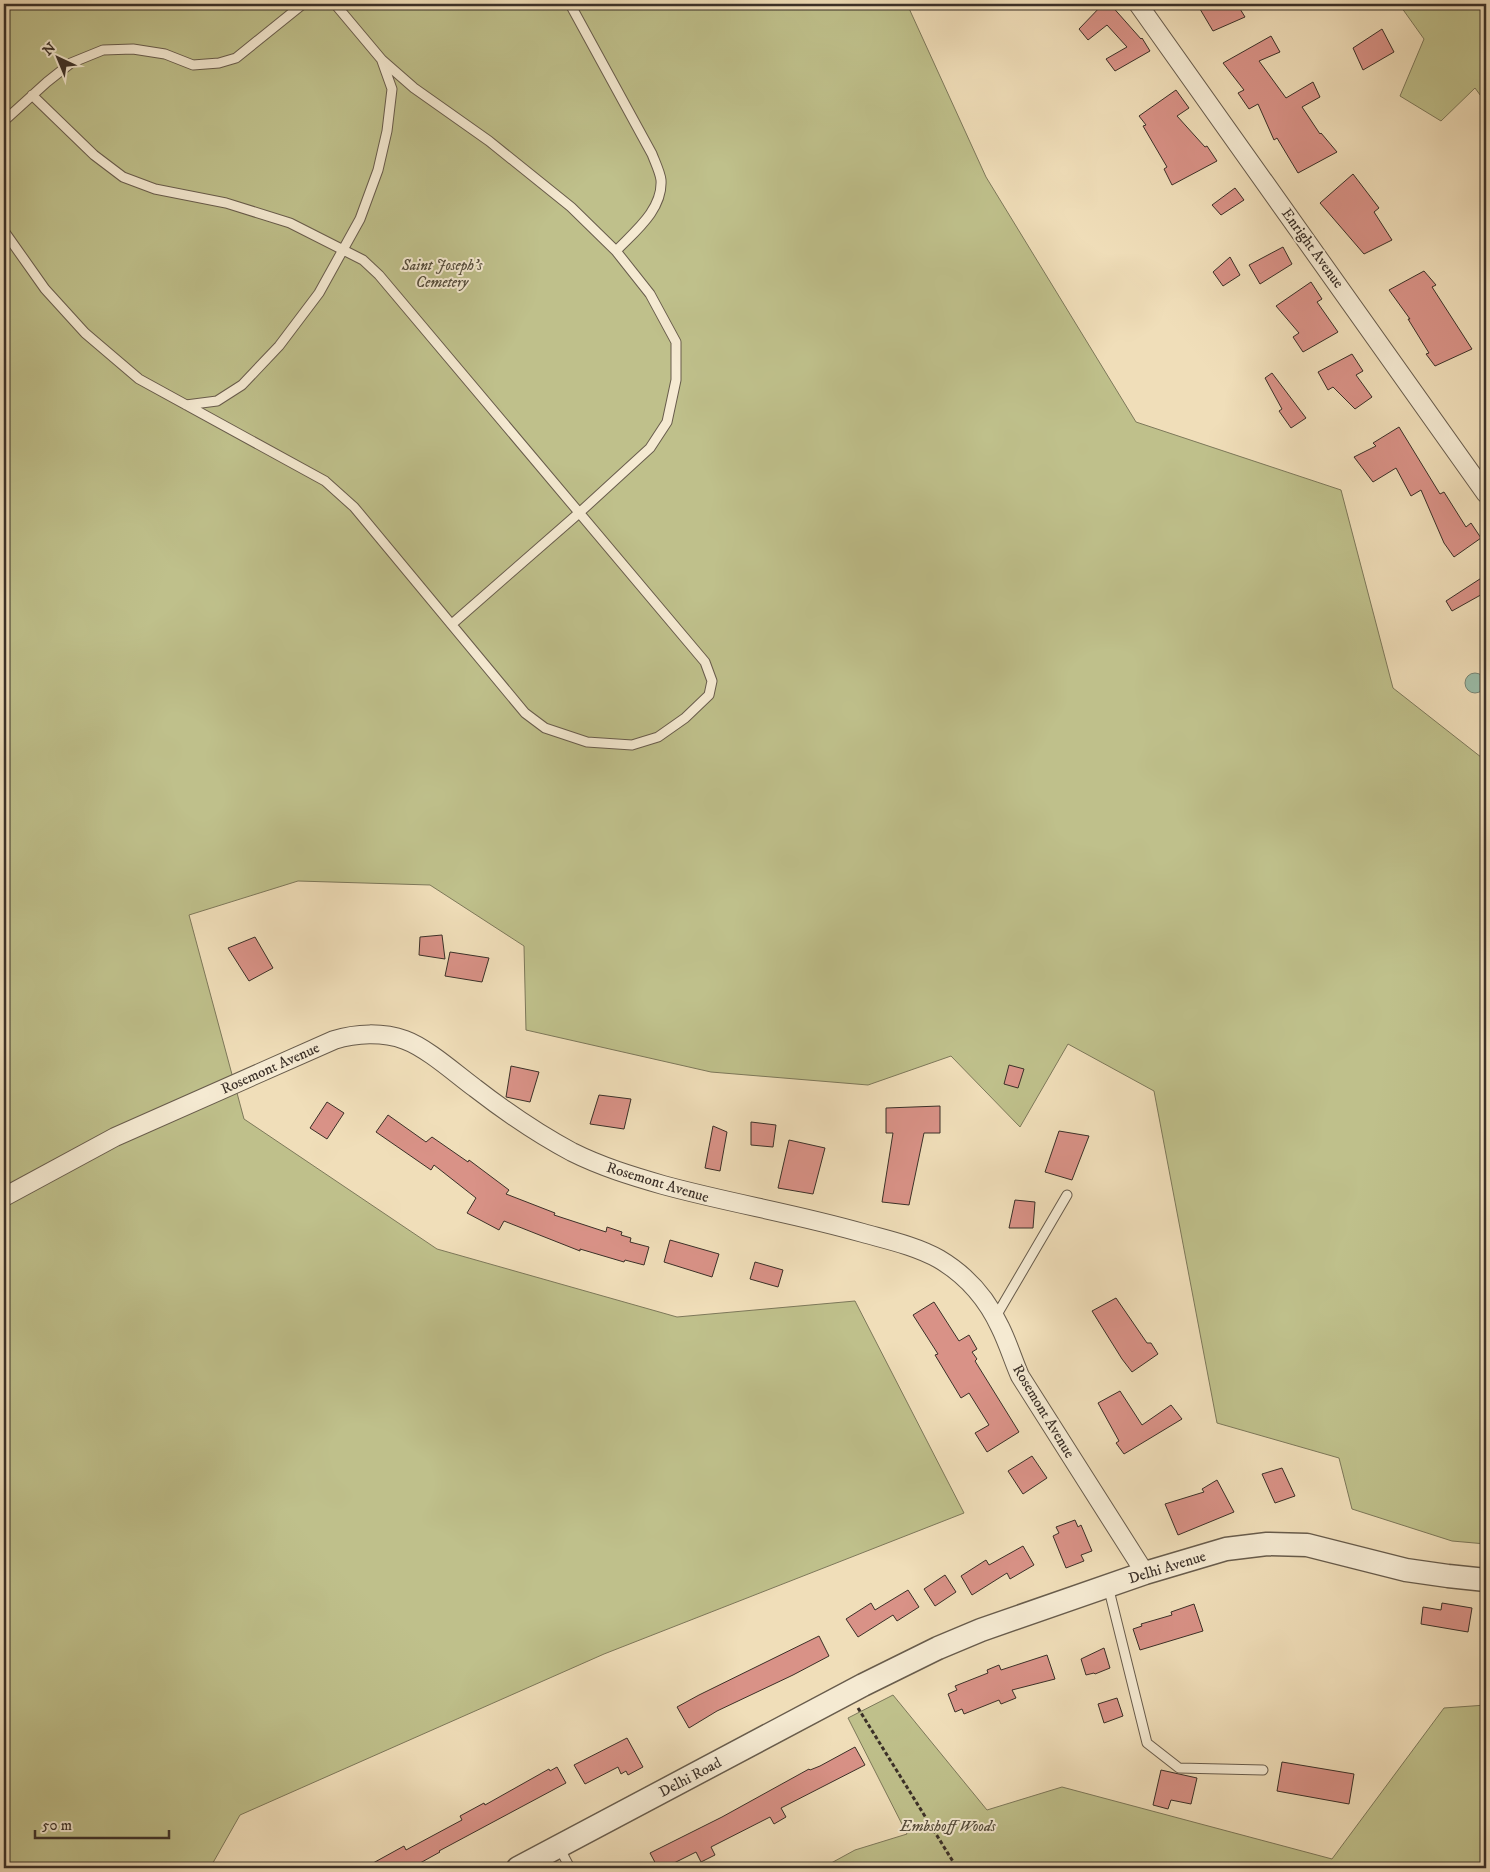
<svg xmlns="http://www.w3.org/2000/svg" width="1490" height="1872" font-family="'IM FELL DW Pica',serif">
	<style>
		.green { fill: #bfc08b; stroke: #7d785a }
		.water { fill: #9bbda9; stroke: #758575 }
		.building { fill: #d99287; stroke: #3b3028 }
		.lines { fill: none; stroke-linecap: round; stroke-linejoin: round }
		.service-casing { stroke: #685c4c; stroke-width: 11 }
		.minor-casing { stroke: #685c4c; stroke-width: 20 }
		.tertiary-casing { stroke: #685c4c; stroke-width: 25 }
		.path { stroke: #3b3028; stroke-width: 3; stroke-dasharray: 4 2.5; stroke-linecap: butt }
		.service { stroke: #f5ead2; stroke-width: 9 }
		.minor { stroke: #f5ead2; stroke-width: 18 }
		.tertiary { stroke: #f5ead2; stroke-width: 22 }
		.labels { text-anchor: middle; stroke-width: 4; stroke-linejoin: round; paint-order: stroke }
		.street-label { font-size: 15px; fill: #3b3028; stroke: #f5ead2 }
		.park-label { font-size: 15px; font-style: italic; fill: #554d3c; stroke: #f5ead2 }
	</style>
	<rect width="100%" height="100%" fill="#f0deb9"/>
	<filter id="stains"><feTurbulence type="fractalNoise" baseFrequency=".004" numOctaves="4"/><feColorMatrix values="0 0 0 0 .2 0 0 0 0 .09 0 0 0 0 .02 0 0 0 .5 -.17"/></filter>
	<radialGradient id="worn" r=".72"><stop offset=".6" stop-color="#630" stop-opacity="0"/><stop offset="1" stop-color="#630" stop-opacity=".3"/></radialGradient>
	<path class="green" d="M4,4h903l79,173 150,245 205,68 52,198 93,73v783l-34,-3 -100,-32 -13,-51 -122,-35 -63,-332 -86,-47 -48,83 -69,-71 -83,29 -157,-13 -185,-42 -2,-84 -94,-61 -132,-4 -109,34 55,204 193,130 240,68 178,-16 109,212 -360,141 -364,161 -30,53h-206z
		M1399,4h87v99l-11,-15 -34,33 -41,-25 24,-57z
		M893,1695l94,115 75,-23 270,72 112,-151 42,-3v163h-664l33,-18 52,-16 -59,-116z"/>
	<path class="water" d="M1465 683a10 10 0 1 1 20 0a10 10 0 1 1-20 0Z"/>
	<path class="building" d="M1103,4h7l31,35 1,-1 8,13 -35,20 -9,-12 21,-12 -20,-22 -19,15 -9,-11z
		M1197,4h40l8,13 -32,14z
		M1382,29l12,23 -31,18 -10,-22z
		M1271,36l9,16 -21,9 27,37 27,-16 7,15 -18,10 18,27 1,-1 16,19 -39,21 -21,-35 -3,2 -16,-36 -9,5 -11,-16 6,-3 -21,-27z
		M1176,90l13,18 -12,8 28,31 2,-1 10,15 -45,24 -8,-16 3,-2 -24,-41 3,-1 -7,-9z
		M1353,174l26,34 -5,4 18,28 -28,14 -44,-51z
		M1235,188l9,12 -23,15 -9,-10z
		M1283,247l9,17 -32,20 -11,-19z
		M1230,257l10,18 -17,11 -10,-14z
		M1424,271l12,14 -4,2 40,62 -37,17 -9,-12 3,-1 -21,-34h2l-21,-29z
		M1311,282l11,17 -5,3 21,30 -35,20 -10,-15 6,-4 -23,-27z
		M1352,354l11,17 -7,4 16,22 -17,12 -22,-22 -5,3 -10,-18z
		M1272,373l34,45 -15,10 -12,-17 3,-2 -17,-31z
		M1399,427l41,67 4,-2 22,35 5,-4 10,15 -27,19 -10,-14 -23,-53 -10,6 -15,-28 -23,14 -19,-25 22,-11 -3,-3z
		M1486,575v17l-34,19 -6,-10z
		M442,935l3,24 -26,-4 1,-18z
		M255,937l18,31 -24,13 -21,-33z
		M450,952l39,6 -7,24 -37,-6z
		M1009,1065l15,4 -6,19 -14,-4z
		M511,1066l28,6 -9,30 -24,-5z
		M599,1095l32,4 -7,30 -34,-5z
		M327,1102l17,11 -17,26 -17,-11z
		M940,1106v27h-16l-15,72 -27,-3 11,-69h-7v-25z
		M388,1115l38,27 6,-5 36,25 1,-2 40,30 -3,4 49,19 -1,2 52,17 1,-5 15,5 -1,3 10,3 -1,4 19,5 -5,18 -19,-5 -1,2 -44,-13v2l-76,-30 -5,9 -32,-17 9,-15 -42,-33 -3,5 -55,-38z
		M751,1122l25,3 -3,22 -22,-2z
		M713,1126l14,6 -7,39 -15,-3z
		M1059,1131l30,5 -17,44 -27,-8z
		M789,1140l36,8 -12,46 -35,-6z
		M1015,1200l20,2 -2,26h-24z
		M670,1240l49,14 -7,23 -48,-15z
		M755,1262l28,8 -5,17 -28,-8z
		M1116,1298l31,45h4l7,11 -26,18 -10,-13 -30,-48z
		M934,1302l25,39 10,-6 8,14 -5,3 5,7 -2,2 44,71 -32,20 -12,-19 14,-8 -20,-32 -8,5 -26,-43 3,-1 -25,-39z
		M1120,1391l22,34 29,-20 11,14 -58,35 -8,-11 3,-2 -21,-38z
		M1032,1456l15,22 -24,16 -15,-23z
		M1282,1468l13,28 -20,7 -13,-29z
		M1217,1480l17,32 -56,23 -13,-31 39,-12 -2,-3z
		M1075,1520l3,7 3,-2 11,26 -11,4 3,6 -18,7 -13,-32 6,-3 -3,-6z
		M1023,1546l11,19 -24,14 -3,-6 -35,22 -11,-19 25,-16 3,5z
		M945,1575l11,17 -21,14 -11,-17z
		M908,1590l11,17 -22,14 -4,-6 -35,22 -12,-18 25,-16 4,7z
		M1442,1603l30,5 -4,24 -47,-8 2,-17 18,3z
		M1194,1604l9,27 -63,19 -7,-21 9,-3 -1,-2 31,-9 -1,-3z
		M819,1636l10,20 -36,19 -76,36 -28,17 -12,-21 22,-12z
		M1104,1648l6,20 -15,6 -1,-1 -8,2 -5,-16z
		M1047,1655l8,24 -43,11 4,8 -15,6 -2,-4 -35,14 -2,-5 -7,3 -7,-18 9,-4 -2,-4 33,-13 -1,-3 12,-5 2,5z
		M1117,1698l6,18 -19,7 -6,-19z
		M627,1738l16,29 -15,8 -2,-4 -5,3 -3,-7 -33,17 -11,-19z
		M855,1747l10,18 -84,43 5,9 -12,7 -4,-7 -59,30 4,8 -14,7 -5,-10 -32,16h-6l-8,-15 72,-36 87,-48 1,1 10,-4z
		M1282,1762l72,12 -5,30 -72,-13z
		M557,1767l9,16 -127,68 1,1 -29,16h-47l40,-22 2,4 56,-30 -2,-4 24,-13 1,2 64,-36 1,2z
		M1161,1770l36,8 -6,26 -20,-4 -3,9 -15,-4z"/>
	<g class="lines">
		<defs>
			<path id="service" d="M335,4l47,56 32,28 75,53 82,66 45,44 34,43 26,48v38l-9,42 -17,26 -71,65 -127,111
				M570,4l82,150c3,8 8,18 9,26 2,30 -27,52 -45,71
				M4,121l43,-39 24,-19 32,-13 30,-1 32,5 28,11 26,-2 17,-5 67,-54
				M4,231l41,58 40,44 54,46 186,102 29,26 171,206 20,15 42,14 45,3 26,-8 27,-19 24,-23 3,-14 -7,-19 -326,-387 -16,-15 -73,-37 -64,-20 -71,-14 -32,-12 -29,-22 -62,-60
				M186,405l31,-4 25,-16 37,-39 40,-53 41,-74 18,-49 9,-39 5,-42 -10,-28
				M995,1318l72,-123
				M1108,1586l39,157 32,25 84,2
				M559,1847l11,21"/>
			<path id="minor" d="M1138,4l348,490
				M4,1197l111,-60 219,-97c22,-7 49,-8 71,0 22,8 51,34 70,48 31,24 63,46 97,64 30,15 60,24 91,33 66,18 134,29 200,48 25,7 53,13 76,26 27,16 48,40 61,68 8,16 13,33 20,49l125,197"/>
			<path id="tertiary" d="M518,1868l345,-183 75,-37 43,-18 164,-57 81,-24 41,-5 40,1 99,25 42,6 38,4"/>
		</defs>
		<use href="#service" class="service-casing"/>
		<use href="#minor" class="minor-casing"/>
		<use href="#tertiary" class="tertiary-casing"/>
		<path class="path" d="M858,1708l99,160"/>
		<use href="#service" class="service"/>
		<use href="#minor" class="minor"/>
		<use href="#tertiary" class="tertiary"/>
	</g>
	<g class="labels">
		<g class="street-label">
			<text transform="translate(1313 248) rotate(54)" y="5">Enright Avenue</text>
			<text transform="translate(270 1068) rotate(-24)" y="5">Rosemont Avenue</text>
			<text transform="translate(658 1182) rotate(17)" y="5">Rosemont Avenue</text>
			<text transform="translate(1044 1411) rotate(59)" y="5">Rosemont Avenue</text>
			<text transform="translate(1167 1567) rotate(-17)" y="5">Delhi Avenue</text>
			<text transform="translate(690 1777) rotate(-28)" y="5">Delhi Road</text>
		</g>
		<g class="park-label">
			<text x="442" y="270">Saint Joseph’s<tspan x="442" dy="17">Cemetery</tspan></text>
			<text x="948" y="1831">Embshoff Woods</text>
		</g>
	</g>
	<rect width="1490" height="1872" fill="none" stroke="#f0deb9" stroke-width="20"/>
	<rect x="5" y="5" width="1480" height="1862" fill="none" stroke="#3b3028" stroke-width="2.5"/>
	<rect x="10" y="10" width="1470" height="1852" fill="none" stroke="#3b3028"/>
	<g transform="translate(58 58) rotate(316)" stroke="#f5ead2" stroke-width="4" paint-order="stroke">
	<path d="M0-4L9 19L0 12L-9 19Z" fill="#3b3028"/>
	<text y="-8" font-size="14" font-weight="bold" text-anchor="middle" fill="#3b3028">N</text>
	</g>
	<path d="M35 1830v8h134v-8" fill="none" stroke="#3b3028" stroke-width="2.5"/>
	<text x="42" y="1830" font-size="15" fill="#3b3028" stroke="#f5ead2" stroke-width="4" paint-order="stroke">50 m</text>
	<rect width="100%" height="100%" filter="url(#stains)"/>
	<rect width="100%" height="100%" fill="url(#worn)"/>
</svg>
